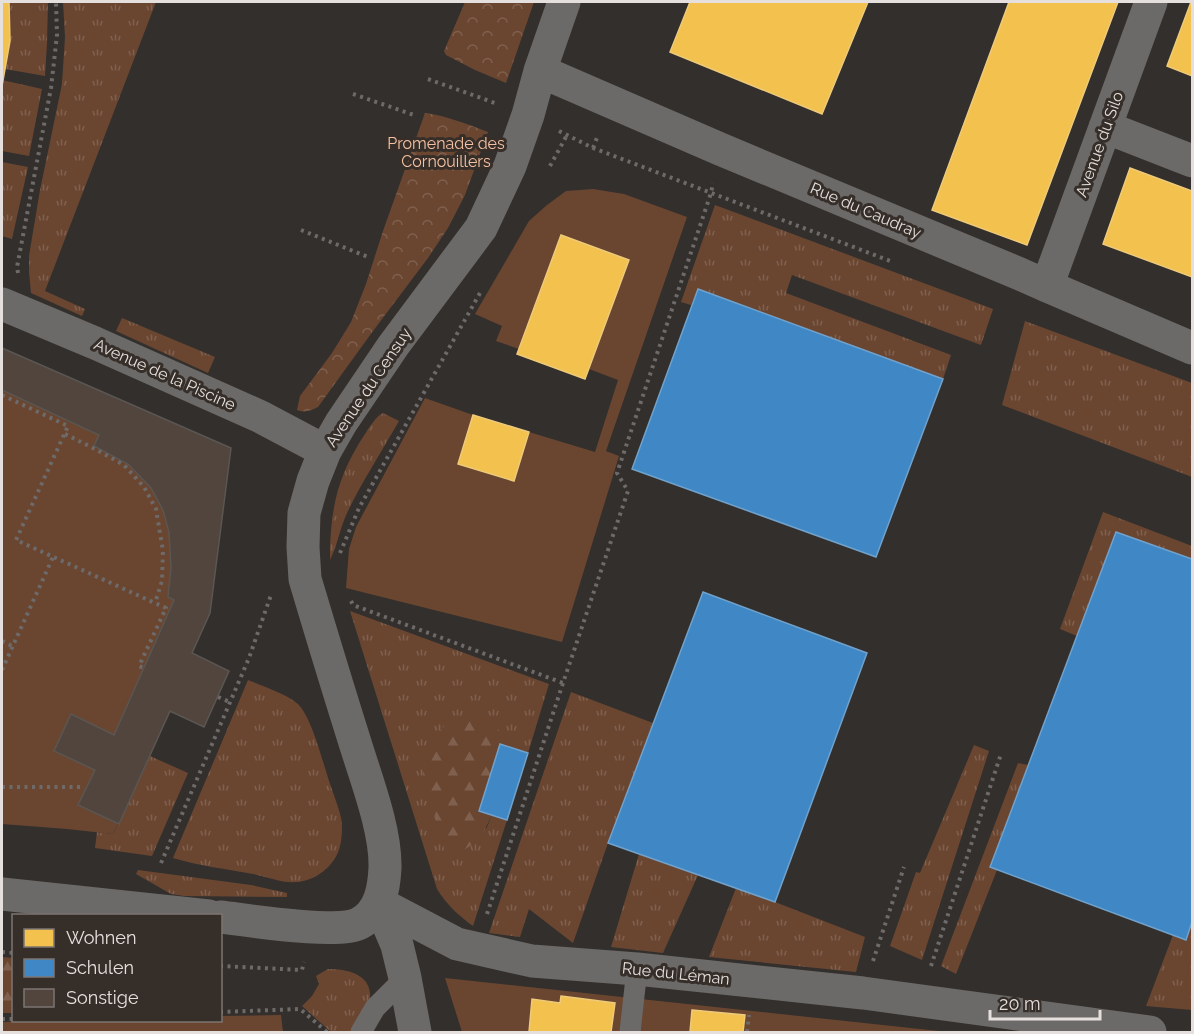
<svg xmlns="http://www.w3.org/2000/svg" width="1194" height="1034" font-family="Raleway,sans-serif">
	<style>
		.grass { fill: url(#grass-tufts) }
		.forest { fill: url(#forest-firs) }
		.park { fill: url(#park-crowns) }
		.garden { fill: #6a4631 }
		.homes { fill: #f2c14e; stroke: #eeca79; stroke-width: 1.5 }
		.schools { fill: #3f88c5; stroke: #71a2cc; stroke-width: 1.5 }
		.building { fill: #52453d; stroke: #595653; stroke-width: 1.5 }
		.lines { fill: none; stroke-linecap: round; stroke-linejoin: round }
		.path { stroke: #6d6a69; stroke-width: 4; stroke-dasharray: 3 4.5; stroke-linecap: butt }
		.lane { stroke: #6c6a68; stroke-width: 21 }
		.street { stroke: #6c6a68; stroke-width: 33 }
		.labels { text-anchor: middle; stroke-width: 6; stroke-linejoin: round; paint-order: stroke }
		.park-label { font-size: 16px; fill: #f5c1a2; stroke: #362e29 }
		.street-label { font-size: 16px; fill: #e5e0dd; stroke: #362e29 }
	</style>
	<defs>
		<pattern id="grass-tufts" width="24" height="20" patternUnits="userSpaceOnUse" patternTransform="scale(1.5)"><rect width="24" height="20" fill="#6a4631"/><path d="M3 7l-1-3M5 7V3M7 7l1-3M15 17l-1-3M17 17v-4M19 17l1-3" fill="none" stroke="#7f604e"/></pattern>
		<pattern id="forest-firs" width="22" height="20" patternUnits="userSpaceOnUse" patternTransform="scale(1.5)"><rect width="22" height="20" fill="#6a4631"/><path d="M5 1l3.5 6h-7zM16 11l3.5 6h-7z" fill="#7f604e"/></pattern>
		<pattern id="park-crowns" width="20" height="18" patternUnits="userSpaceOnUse" patternTransform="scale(1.5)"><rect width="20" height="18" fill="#6a4631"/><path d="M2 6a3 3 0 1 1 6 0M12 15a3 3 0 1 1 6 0" fill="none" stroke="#7f604e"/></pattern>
	</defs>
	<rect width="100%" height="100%" fill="#332f2c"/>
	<path class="grass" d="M9,2h39l-1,41 -2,33 -40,-7 5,-28z
		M63,2h93l-111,289 40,18 -3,7 -51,-23 -2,-21v-16l11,-66 22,-106 3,-47z
		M2,80l40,9 -13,67 -27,-5z
		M2,162l26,5 -16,72 -10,-3z
		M715,205l278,104 -12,36 -189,-70 -6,18 165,62 -8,24 -245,-90 -7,16 -10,-3z
		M122,318l93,39 -7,16 -92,-42z
		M1025,321l167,62v94l-190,-72z
		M383,413l16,8c-17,30 -36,59 -51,90 -8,16 -10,33 -18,49 0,-50 7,-84 35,-126 5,-7 10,-17 18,-21z
		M1103,512l89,34v13l-76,-27 -39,104 -17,-7z
		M350,611l199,73 -21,69 -28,-9v-13l-66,6 52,92 6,-14 15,5 -34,106c-15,-11 -26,-21 -36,-37z
		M248,680c12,5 41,15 50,24 14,14 25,59 32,80 4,12 10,26 12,39 0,6 0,16 -2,23 -3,15 -18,30 -33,34 -19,6 -35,-2 -54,-6 -27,-5 -53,-8 -80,-16z
		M571,692l82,31 -45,120 -35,100 -44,-34 -9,28 -31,-4z
		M974,745l15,6 -67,209 -32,-14 26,-74 4,1z
		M150,756l38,17 -36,83 -57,-8 2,-16 16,2z
		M1018,763l10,2 -38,102 7,3 -41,104 -15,-8z
		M639,854l59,21 -35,78 -52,-6z
		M138,870l113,15 36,8v4l-103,-1 -13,-2 -35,-20z
		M736,888l39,14 90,35 -9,35 -147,-15z
		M1192,922v88l-46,-4 27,-71 13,5z
		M328,969c19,0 45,5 42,31l-19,32h-20l-29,-26 10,-10 7,-12 -3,-8z"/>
	<path class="forest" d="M469,715l14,2 17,14v13l-21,67 13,4c-9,19 -18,34 -40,39l-8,-6 -21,-73 -2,-20 13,-18 15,-16z
		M2,957l11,1v55h-11z"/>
	<path class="park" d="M465,2h69l-28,81 -31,-13 -29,-15 -2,-4z
		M425,113c22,3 42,11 63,19l-23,63 -17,33 -20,30 -55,73 -55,76c-8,4 -13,6 -21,3l3,-14 32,-43 19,-31 15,-38 17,-53z"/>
	<path class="garden" d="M593,189l31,5 63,23 -81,234 13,5 -57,186 -216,-54 3,-39 7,-22 69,-129 48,17 -14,49 55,17 15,-49 66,20 23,-72 -29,-11 40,-109 -68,-25 -42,114 -23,-8 6,-15 -27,-12 54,-93 18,-16 19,-14z
		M2,348l229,100 -39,205 37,18 -25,56 -34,-15 -57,122 -46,-5 -65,-5z
		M445,978l503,54h-125l-18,-1 -1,1h-61l2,-17 -53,-5 -2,22h-79l3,-29 -53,-7 -1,7 -28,-4 -3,33h-67z
		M281,1015l2,17h-281v-10l56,-2h162l1,-4z"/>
	<path class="homes" d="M2,2h7l1,39 -8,45z
		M690,2h178l-46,112 -152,-62z
		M1009,2h109l-91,243 -95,-35z
		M1191,2h1v74l-25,-10z
		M1130,168l62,23v86l-89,-33z
		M561,235l68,25 -44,119 -68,-25z
		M473,415l56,17 -15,49 -56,-17z
		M561,996l54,7 -4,29h-82l3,-33 28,4z
		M692,1010l53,5 -2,17h-53z"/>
	<path class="schools" d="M698,289l245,90 -67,178 -244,-88z
		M1116,532l76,27v363l-6,18 -196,-73z
		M703,592l164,61 -92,249 -167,-59z
		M500,744l28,9 -21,67 -28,-9z"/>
	<path class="building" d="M2,348l229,100 -21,165 -18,40 37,18 -25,56 -34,-16 -51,113 -41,-19 17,-35 -41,-19 17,-37 43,21 60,-135 -6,-3 3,-29 -2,-36 -6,-22 -12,-22 -23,-24 -34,-18 5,-11 -97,-45z"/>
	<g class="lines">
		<path class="path" d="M428,79l67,24
			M353,94l61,21
			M559,131l34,17 300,114
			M593,148l5,-13
			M550,166l17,-31
			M301,230l67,27
			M18,273l-1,-6 34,-179 6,-53 -1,-33
			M2,395l66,31 -52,114 150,68 -27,58 4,2
			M65,434l30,15 29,16 20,22 12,22 7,42 -1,30 -7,22
			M340,553l19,-45 121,-215
			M351,601l2,4 210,78
			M2,641l10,5
			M2,670l51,-113
			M218,697l12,5
			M2,787h81
			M161,863l88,-205 22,-63
			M487,914l76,-231 65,-192 -11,-18 94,-280 2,-10
			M2,952l12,1
			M873,961l31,-94
			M220,966l82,4 2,-8
			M931,966l70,-212
			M220,1012l80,-3 27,23
			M2,1019h12
			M747,1032l2,-17"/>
		<path class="lane" d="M361,1032l14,-24 30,-30
			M630,1032l7,-63"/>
		<path class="street" d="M540,71l180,78 300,125 27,12 145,62
			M1105,127l87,34
			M1047,286l104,-284
			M2,304l93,39 166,74 64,34
			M2,894l207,22
			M379,903l78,41 75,17 105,8 226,24 287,39
			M379,903l18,42 8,33 10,54
			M220,917c28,3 120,18 140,6 20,-11 24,-34 25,-55 1,-36 -17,-84 -28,-119 -18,-57 -35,-113 -52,-170l-2,-32 1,-34 9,-32 12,-30 16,-28 52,-77 88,-118 29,-62 18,-51 12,-44 24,-69"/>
	</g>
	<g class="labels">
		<g class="park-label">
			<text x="446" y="149">Promenade des<tspan x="446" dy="18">Cornouillers</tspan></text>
		</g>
		<g class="street-label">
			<text transform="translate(1099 144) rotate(-70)" y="6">Avenue du Silo</text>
			<text transform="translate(866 210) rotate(23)" y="6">Rue du Caudray</text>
			<text transform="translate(165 374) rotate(24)" y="6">Avenue de la Piscine</text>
			<text transform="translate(368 387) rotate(-56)" y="6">Avenue du Censuy</text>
			<text transform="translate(676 973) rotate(6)" y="6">Rue du Léman</text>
		</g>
	</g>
	<rect width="1194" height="1034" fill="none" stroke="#e5e0dd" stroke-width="6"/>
	<rect x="12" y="914" width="210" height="108" fill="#362e29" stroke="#7c7571" stroke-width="1.5"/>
	<rect x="24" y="929" width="30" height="18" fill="#f2c14e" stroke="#7c7571" stroke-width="1.5"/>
	<text x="66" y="944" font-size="18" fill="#e5e0dd">Wohnen</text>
	<rect x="24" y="959" width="30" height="18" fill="#3f88c5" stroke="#7c7571" stroke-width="1.5"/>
	<text x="66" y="974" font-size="18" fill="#e5e0dd">Schulen</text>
	<rect x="24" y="989" width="30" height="18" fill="#52453d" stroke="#7c7571" stroke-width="1.5"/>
	<text x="66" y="1004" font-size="18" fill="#e5e0dd">Sonstige</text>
	<path d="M990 1010v9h110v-9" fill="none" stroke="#e5e0dd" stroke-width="3"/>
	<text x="999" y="1010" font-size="18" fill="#e5e0dd" stroke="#362e29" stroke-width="4.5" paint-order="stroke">20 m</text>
</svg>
